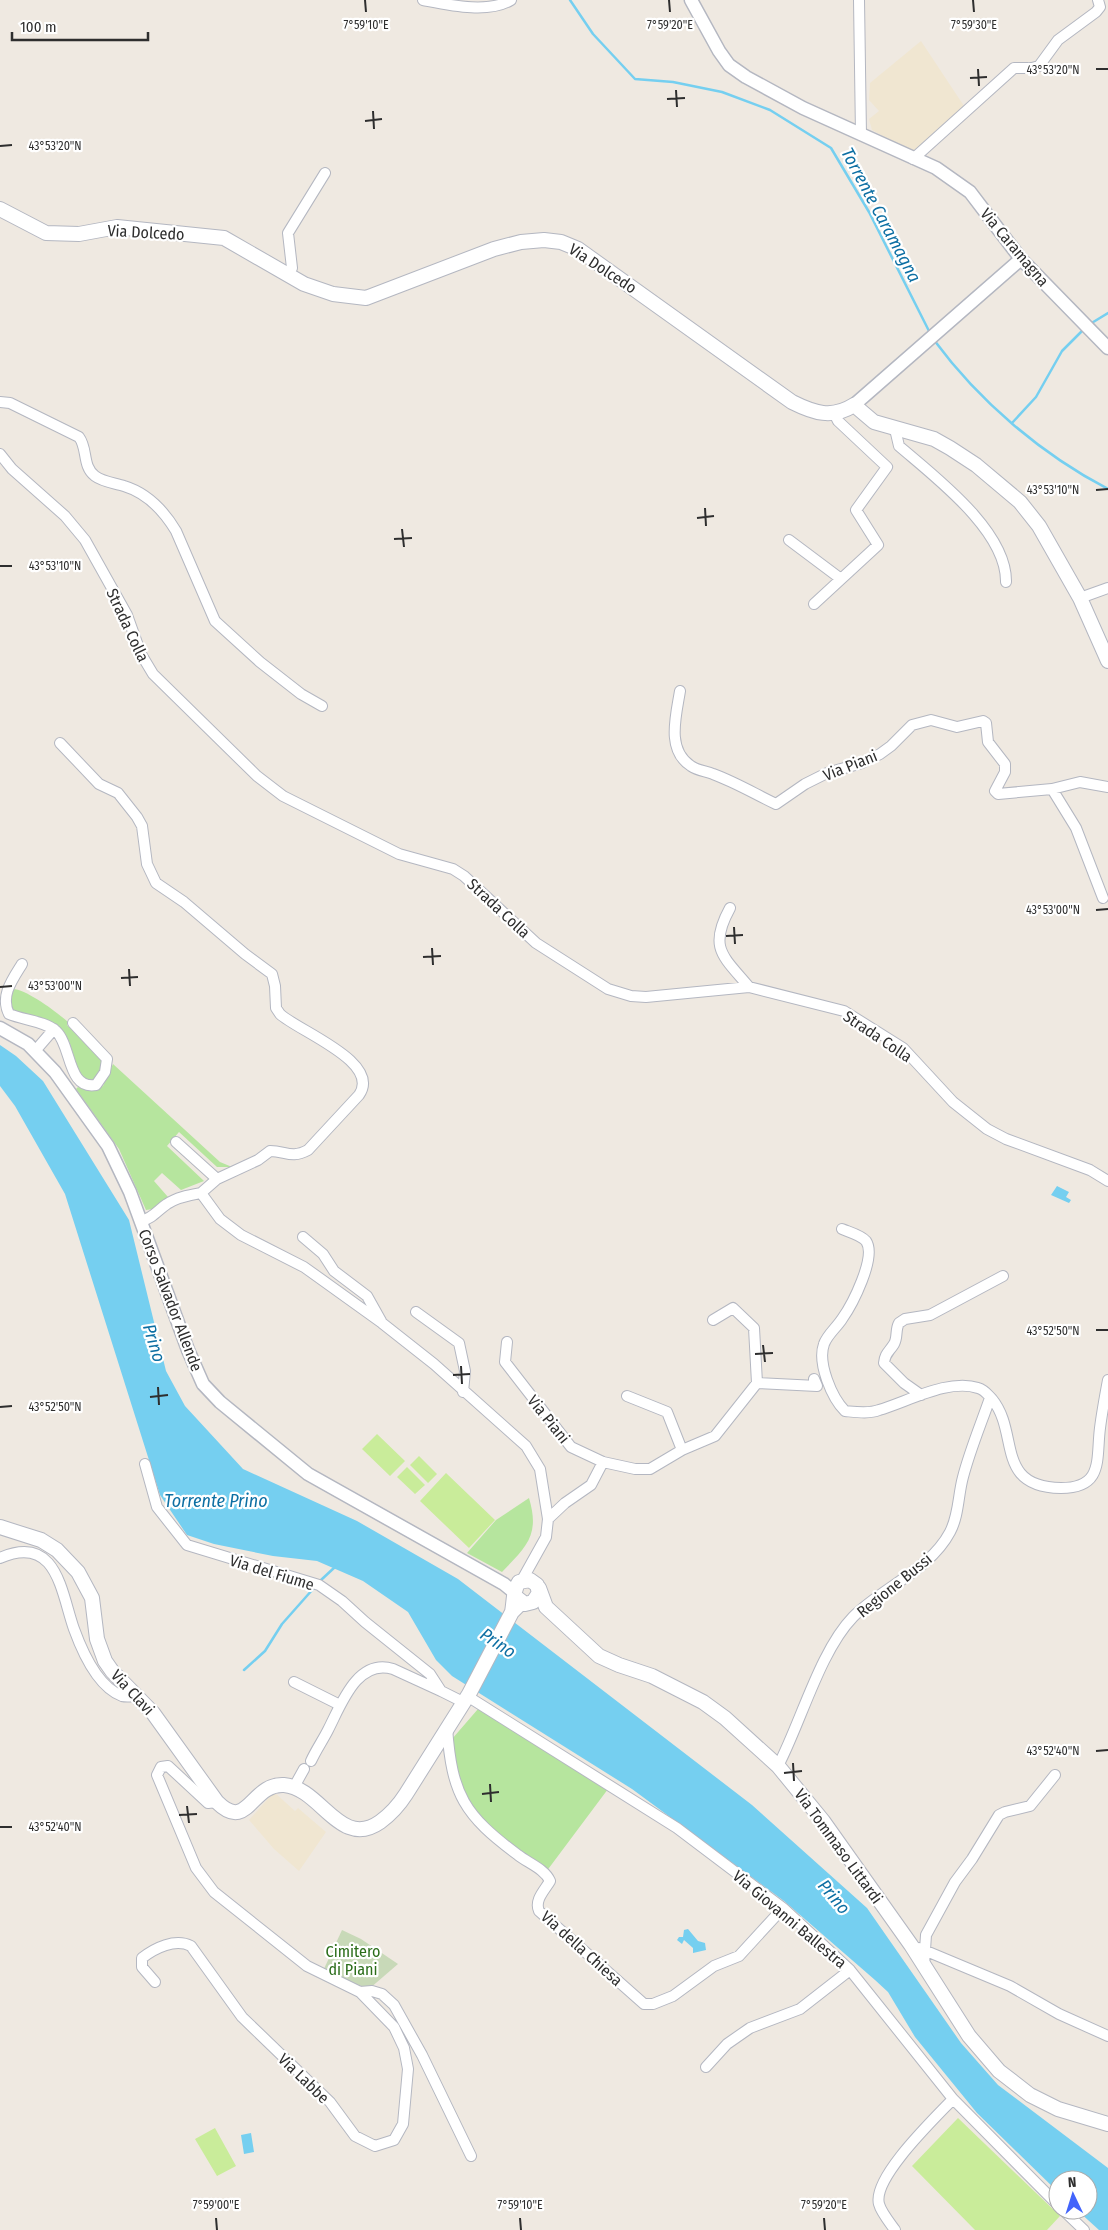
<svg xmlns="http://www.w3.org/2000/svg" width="1108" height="2230" font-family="'Fira Sans Condensed',sans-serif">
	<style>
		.education { fill: #f0e6d1 }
		.green { fill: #b6e59e }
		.cemetery { fill: #c8d9b8 }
		.pitch { fill: #c9ec9a }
		.water { fill: #75cff0 }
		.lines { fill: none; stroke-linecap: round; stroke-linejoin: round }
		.stream { stroke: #75cff0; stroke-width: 2.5 }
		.minor-casing { stroke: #b4b7c1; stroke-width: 12 }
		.tertiary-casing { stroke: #b4b7c1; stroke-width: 15 }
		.secondary-casing { stroke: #b4b7c1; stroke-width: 16 }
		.minor { stroke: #fff; stroke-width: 10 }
		.tertiary { stroke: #fff; stroke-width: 12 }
		.secondary { stroke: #fff; stroke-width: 14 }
		.ticks { fill: none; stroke: #2e2e2e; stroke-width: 2 }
		.labels { text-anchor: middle; stroke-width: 4.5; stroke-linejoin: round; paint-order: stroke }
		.street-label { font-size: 16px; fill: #2e2e2e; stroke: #fff }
		.park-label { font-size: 16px; fill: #2c6e1b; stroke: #fff }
		.water-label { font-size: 18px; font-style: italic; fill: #0d6fa3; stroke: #fff }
		.ticks-label { font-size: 12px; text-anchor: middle; fill: #2e2e2e; stroke: #fff; stroke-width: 4.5; stroke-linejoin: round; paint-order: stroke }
	</style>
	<rect width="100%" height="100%" fill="#efe9e1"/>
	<path class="education" d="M921,41l43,65 -50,47 -42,-23 -3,-11 10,-8 -10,-11 1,-17z
		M274,1792l21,19 3,-3 28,24 -27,39 -25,-22 -25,-29z"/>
	<path class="green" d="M12,989c13,-1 46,24 56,33l-1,3 36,37 -6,17 -9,4 -9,-11 -10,-31 -7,-10 -52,-21v-18z
		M113,1064l107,98 12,5h-15l-38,-35 -12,14 37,35 -23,9 -19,-17 -8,8 14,16 -15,12 -7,1 -27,-61 -43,-60 2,-2 12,4 13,-5z
		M529,1498c11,37 -2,48 -27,74l-35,-19 29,-33z
		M478,1709l130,80 -62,83 -72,-57 -15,-27 -7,-49z"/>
	<path class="cemetery" d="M342,1930l19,9 37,25 -29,25 -46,-18z"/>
	<path class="pitch" d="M377,1434l28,27 -15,15 -28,-27z
		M419,1456l18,18 -9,9 -18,-18z
		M407,1467l18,18 -10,9 -18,-17z
		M446,1473l49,47 -26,28 -49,-47z
		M958,2118l102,98 -13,14h-72l-63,-64z
		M215,2128l21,38 -19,10 -22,-37z"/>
	<path class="water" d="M0,1045l16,11 27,25 86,139 37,151 19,35 58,63 114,52 101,58 294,226 115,103 94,135 37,42 110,83v62h-9l-22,-20h11v-30h-30v12l-81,-79 -62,-76 -27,-45 -13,-12 -91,-79 -152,-112 -180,-113 -16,-16 -28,-48 -45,-31 -46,-20 -44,-5 -59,-12 -27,-9 -27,-40 -95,-301 -50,-88 -15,-20z
		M1057,1186l12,6 -3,5 5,3 -2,3 -18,-8z
		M688,1929l10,12 7,2 1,7 -13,3v-5l-9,-8 -2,4 -5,-4 2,-3h4l1,-7z
		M251,2133l3,19 -10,2 -3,-19z"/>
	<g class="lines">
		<path class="stream" d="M570,0l23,34 42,45 38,3 49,10 48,18 61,38 38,64 61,121
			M1090,324l18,-11
			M934,340c45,61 107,114 174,149
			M1012,423l24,-26 26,-46 22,-22
			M321,1580l14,-13
			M244,1670l21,-19 17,-27 31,-35"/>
		<defs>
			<path id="minor" d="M423,0c26,5 65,14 88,0
				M859,0l2,135
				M913,159l101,-91h18l7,-2 19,-26 38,-28 4,-5 -2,-7
				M288,275l4,-7 -4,-35 37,-60
				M0,402l10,1 69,34c9,12 3,29 16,39 8,6 20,7 29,10 23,7 40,25 52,45l39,90 45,41 41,32 21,12
				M895,429l4,17c36,31 108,85 107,136
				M0,454l12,15 53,47 20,24 42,75 14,39 12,20 104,102 26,20 116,58 54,15 11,7 72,67 72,46 23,7 15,1 103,-10 95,24 59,37 50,54 34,27 19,10 84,31 18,11
				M789,540l52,39
				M1080,598l28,-10
				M814,604l64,-59 -22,-35 31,-43 -49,-46 -4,-8
				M680,691c-4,25 -14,59 11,75 7,5 15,5 22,8 22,8 42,20 63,30l29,-20 22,-11 35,-10 18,-9 11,-8 21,-21 19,-5 26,7 26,-6 3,2 2,19 17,22v8l-10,19 3,3 54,-5 28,-7 28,5
				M60,743l39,41 19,9 19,24 5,9 5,38 9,19 28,19 61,52 27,20 3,12 1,22 4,6c18,17 102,48 79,81l-51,55c-17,9 -22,1 -38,1l-12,9 -41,19 -16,14
				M1052,789l24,39 27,70
				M730,908c-22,40 -7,48 19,79
				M22,964c-10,16 -22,32 -13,50 14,6 36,7 47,17 16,15 11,59 40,54l9,-13 2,-13 -34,-36
				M35,1051l19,-22
				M176,1142l41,37
				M141,1221c11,-2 17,-11 26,-17 10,-7 23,-9 34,-11l19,26 21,16 63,32 78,56 52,41 92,82 14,23 8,50 -2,18 -24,43
				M842,1229c7,3 19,6 24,12 11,16 -14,64 -24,78 -5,8 -15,16 -18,25 -7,19 8,54 21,67 11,1 24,3 34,-1 28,-8 70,-32 99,-22 7,2 9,6 14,11 28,34 2,88 69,89 43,0 35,-29 39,-60 2,-16 5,-32 8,-48
				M303,1237l20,17 11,17 33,25 14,25
				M416,1312l43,31 6,28 -2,21
				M713,1320l20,-12 21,20 3,55
				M507,1342l-2,20 66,85 32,15 32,7h15l32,-19 33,-14 42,-53 60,3 -3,-7
				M921,1395l-17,-12 -20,-20c1,-10 5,-11 10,-19 4,-7 1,-14 5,-21l6,-4 25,-4 73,-39
				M627,1396l40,16 15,38
				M145,1464l12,43 30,38 132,40 23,16 23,21 65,52 11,17 22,11
				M548,1519l17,-16 26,-18 12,-23
				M0,1558c57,-25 61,34 74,71 8,22 24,58 48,67 5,1 11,0 16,0
				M294,1682l46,23
				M467,1696l210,132 106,80 67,62 103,129 105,106
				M447,1728c5,67 17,87 71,127 10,8 27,14 32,26 -5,9 -16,19 -11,30l105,93h9l20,-8 41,-30 25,-10 44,-48
				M311,1761c5,-11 12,-21 17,-31 13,-25 29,-72 65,-61l48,22
				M778,1766c23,-44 42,-115 75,-149 30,-30 77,-47 97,-85 9,-17 8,-37 13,-55 7,-27 18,-53 27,-79
				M294,1787l10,-18
				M919,1948l91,38 49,28 49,22
				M924,1965l2,-30 29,-53 17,-23 27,-44 6,-3 25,-6 25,-31
				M155,1982l-13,-15v-9c13,-10 33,-20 49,-12l51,71 88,85 25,34 20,10 19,-6 9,-16 5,-55 -4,-21 -10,-21 -34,-35 -53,-26 -93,-74 -18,-24 -39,-93 4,-8 7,-1 40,37 9,-1
				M360,1992l12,-1 10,3 12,11 28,50 49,101
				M706,2067l21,-23 23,-16 50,-19 50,-39
				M1063,2210l21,20
				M895,2230c-5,-7 -14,-18 -16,-26 -7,-26 56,-86 74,-105"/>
			<path id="tertiary" d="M691,0l28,51 10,14 17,12 57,31 133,60 34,24 51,67 87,89
				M854,405l167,-146
				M0,1028l28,16 27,28 53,74 22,46 58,158 15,34 17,18 88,72 196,110 11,9"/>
			<path id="secondary" d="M0,209l46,24 33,1 38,-7 107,11 80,46 29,10 33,4 128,-49 27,-7 23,-2 17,2 17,7 214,153c22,11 40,17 62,3l20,17 60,17 16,9 26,17 44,37 19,24 41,72 28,63
				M0,1527l41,13 16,10 21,22 14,26 5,41 8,22 7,10 41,42 64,89c31,31 34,-19 67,-17 37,3 56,65 96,37 11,-8 19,-17 26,-28l63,-100 43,-82 9,-9
				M539,1588l7,19 53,49 20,9 33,11 51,26 22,16 53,48 45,55 88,124 58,91 30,35 31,24 28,14 50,15
				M512,1612c2,-10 1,-22 7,-30l11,-2 7,5 2,8 -6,9 -8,2 -9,-7"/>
		</defs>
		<use href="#minor" class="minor-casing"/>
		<use href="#tertiary" class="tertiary-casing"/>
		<use href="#secondary" class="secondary-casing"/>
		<use href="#minor" class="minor"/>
		<use href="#tertiary" class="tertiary"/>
		<use href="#secondary" class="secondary"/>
	</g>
	<path class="ticks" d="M365,0l1,12M669,0l1,12M973,0l1,12M978,69l1,17M1096,69h12M970,78l17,-1M676,90l1,17M667,99l18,-1M373,111l1,18M365,121l17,-2M0,146l12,-1M1096,490l12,-1M705,508l1,18M697,518l17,-2M402,529l2,18M394,539l18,-1M0,566h12M1096,910l12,-1M734,927l1,17M726,936l17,-1M432,948l1,17M423,957l18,-1M129,969l1,17M121,978l17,-1M0,987l12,-1M1096,1330h12M763,1345l2,17M755,1354l18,-1M461,1366l1,18M453,1375l17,-1M158,1387l1,18M150,1397l18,-2M0,1407l12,-1M1096,1751l12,-1M793,1763l1,18M784,1773l18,-2M490,1784l1,18M482,1794l17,-2M187,1806l2,17M179,1815l18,-1M0,1827h12M216,2218l1,12M520,2218l1,12M824,2218l1,12"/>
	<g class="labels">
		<g class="street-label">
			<text transform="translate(146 232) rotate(3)" y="6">Via Dolcedo</text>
			<text transform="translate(1015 247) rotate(50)" y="6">Via Caramagna</text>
			<text transform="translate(603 268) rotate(33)" y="6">Via Dolcedo</text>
			<text transform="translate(128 625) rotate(65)" y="6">Strada Colla</text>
			<text transform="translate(850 765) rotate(-22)" y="6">Via Piani</text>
			<text transform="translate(499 908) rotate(43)" y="6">Strada Colla</text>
			<text transform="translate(878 1036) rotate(34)" y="6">Strada Colla</text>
			<text transform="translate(171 1300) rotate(69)" y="6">Corso Salvador Allende</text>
			<text transform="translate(549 1419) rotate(51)" y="6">Via Piani</text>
			<text transform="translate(272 1572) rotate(17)" y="6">Via del Fiume</text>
			<text transform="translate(894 1585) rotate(-39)" y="6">Regione Bussi</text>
			<text transform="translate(133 1692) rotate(47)" y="6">Via Clavi</text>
			<text transform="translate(839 1846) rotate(54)" y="6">Via Tommaso Littardi</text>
			<text transform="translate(790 1919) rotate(40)" y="6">Via Giovanni Ballestra</text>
			<text transform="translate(582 1948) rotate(42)" y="6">Via della Chiesa</text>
			<text transform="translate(304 2078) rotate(44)" y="6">Via Labbe</text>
		</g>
		<g class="park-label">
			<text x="353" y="1957">Cimitero<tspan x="353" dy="18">di Piani</tspan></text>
		</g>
		<g class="water-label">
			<text transform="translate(881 215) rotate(62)" y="6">Torrente Caramagna</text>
			<text transform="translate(154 1343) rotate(73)" y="6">Prino</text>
			<text x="216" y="1507">Torrente Prino</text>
			<text transform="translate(498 1643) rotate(34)" y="6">Prino</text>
			<text transform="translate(834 1897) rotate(50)" y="6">Prino</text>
		</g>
	</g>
	<g class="ticks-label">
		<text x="366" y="29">7°59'10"E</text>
		<text x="670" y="29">7°59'20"E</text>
		<text x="974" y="29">7°59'30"E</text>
		<text x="1053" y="74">43°53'20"N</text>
		<text x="55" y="150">43°53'20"N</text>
		<text x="1053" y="494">43°53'10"N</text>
		<text x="55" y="570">43°53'10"N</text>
		<text x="1053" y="914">43°53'00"N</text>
		<text x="55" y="990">43°53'00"N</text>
		<text x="1053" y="1335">43°52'50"N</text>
		<text x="55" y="1411">43°52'50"N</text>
		<text x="1053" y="1755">43°52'40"N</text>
		<text x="55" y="1831">43°52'40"N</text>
		<text x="216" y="2209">7°59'00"E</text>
		<text x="520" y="2209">7°59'10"E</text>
		<text x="824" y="2209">7°59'20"E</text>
	</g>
	<g transform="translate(1073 2195) rotate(356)"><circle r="24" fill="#ffffff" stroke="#ababab"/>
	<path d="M0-4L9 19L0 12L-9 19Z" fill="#4264fb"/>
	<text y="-8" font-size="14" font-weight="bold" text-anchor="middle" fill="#2e2e2e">N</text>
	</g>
	<path d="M12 32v8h136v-8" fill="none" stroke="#2e2e2e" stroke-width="2.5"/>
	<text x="20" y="32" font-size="15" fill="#2e2e2e" stroke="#ffffff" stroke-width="4" paint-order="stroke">100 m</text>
</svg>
